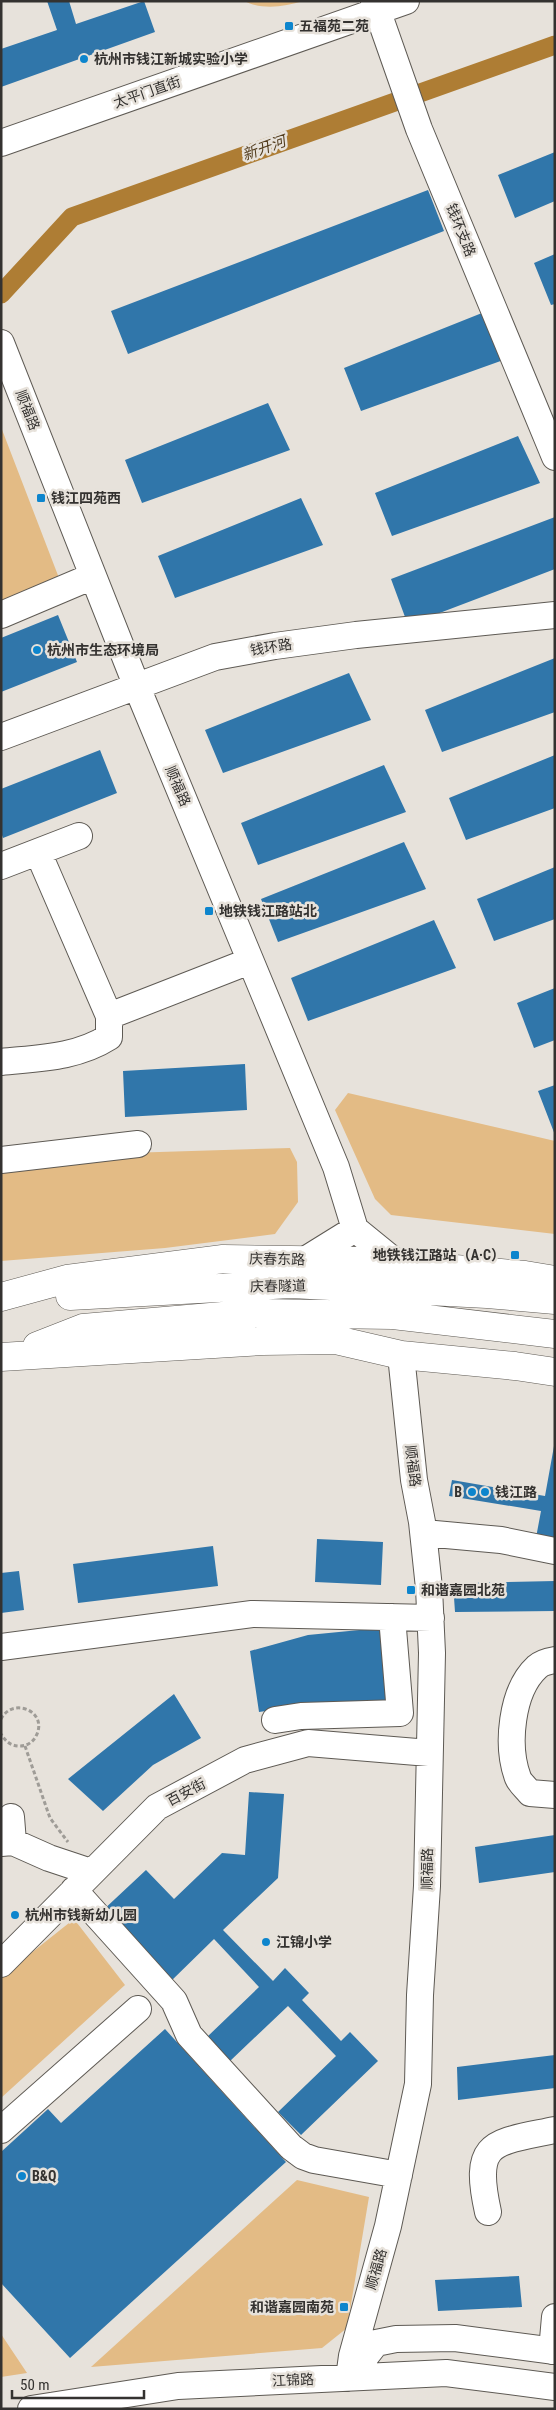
<svg xmlns="http://www.w3.org/2000/svg" width="556" height="2410" font-family="'Roboto Condensed','Noto Sans SC',sans-serif">
	<style>
		.green { fill: #e3bb85 }
		.lines { fill: none; stroke-linecap: round; stroke-linejoin: round }
		.canal { stroke: #ae7d34; stroke-width: 19 }
		.building { fill: #3076aa }
		.minor-casing { stroke: #5e5a54; stroke-width: 28 }
		.major-casing { stroke: #5e5a54; stroke-width: 29 }
		.path { stroke: #9f9c97; stroke-width: 3; stroke-dasharray: 4 2.5; stroke-linecap: butt }
		.minor { stroke: #fff; stroke-width: 26 }
		.major { stroke: #fff; stroke-width: 28 }
		.poi-dot { fill: #0d85cd; stroke: #e7e2db; stroke-width: 2 }
		.labels { text-anchor: middle; stroke-width: 5; stroke-linejoin: round; paint-order: stroke }
		.poi-label { font-size: 14px; font-weight: bold; fill: #343230; stroke: #e7e2db; text-anchor: start }
		.street-label { font-size: 14px; fill: #343230; stroke: #e7e2db }
		.water-label { font-size: 15px; font-style: italic; fill: #523c1d; stroke: #e7e2db }
	</style>
	<rect width="100%" height="100%" fill="#e7e2db"/>
	<path class="green" d="M244,1h59c-19,6 -41,9 -59,0z
		M1,427l58,151 -58,25z
		M348,1093l207,48v93l-164,-19 -16,-16 -40,-89z
		M290,1148l7,14 1,40 -23,32 -110,14 -164,13v-90l126,-18z
		M74,1919l51,66 -124,113v-121z
		M297,2180l72,17 -22,131 -25,20 -231,19z
		M1,2334l26,39 -26,4z"/>
	<g class="lines">
		<path class="canal" d="M1,294l71,-77 483,-172"/>
	</g>
	<path class="building" d="M47,1h22l7,23 68,-23 11,31 -154,55v-38l56,-19z
		M555,152v49l-40,17 -17,-43z
		M428,190l16,41 -316,123 -17,-43z
		M555,254v50l-4,1 -17,-42z
		M487,311l22,47 -148,53 -17,-43z
		M268,403l22,47 -148,53 -17,-43z
		M518,436l22,47 -148,53 -17,-43z
		M301,498l22,47 -148,53 -17,-42z
		M555,517v52l-147,56 -17,-46z
		M58,615l19,47 -76,30v-54z
		M555,658v54l-113,40 -17,-42z
		M349,673l22,47 -148,53 -18,-43z
		M100,750l17,43 -114,45 -2,-6v-43z
		M555,755v53l-89,32 -17,-42z
		M384,765l22,47 -148,53 -17,-42z
		M404,842l22,47 -148,53 -17,-43z
		M555,867v52l-61,22 -17,-42z
		M434,920l22,48 -148,53 -17,-43z
		M555,988v52l-21,8 -17,-45z
		M245,1064l2,46 -122,7 -2,-46z
		M555,1085v50l-17,-44z
		M554,1446l1,100 -20,-3 6,-32 -92,-15 3,-16 93,16z
		M317,1539l66,3 -2,43 -66,-3z
		M213,1546l5,40 -140,17 -5,-39z
		M19,1571l5,39 -23,3v-40z
		M555,1581v30l-100,1 -2,-29z
		M380,1628l9,73 -96,6 -34,5 -9,-61 58,-16z
		M174,1694l27,44 -48,27 -50,46 -35,-32z
		M249,1792l35,2 -6,84 -55,52 50,51 12,-13 24,25 -7,7 39,41 9,-9 28,29 -77,74 -23,-23 58,-56 -48,-50 -59,56 -23,-24 53,-51 -45,-48 -46,45 -68,-71 46,-43 28,29 48,-46 23,2z
		M555,1835v37l-76,11 -4,-36z
		M165,2029l121,133 -216,196 -69,-75v-131l47,-43 13,14z
		M555,2055v33l-97,12 -1,-33z
		M519,2276l3,31 -84,4 -3,-31z"/>
	<g class="lines">
		<defs>
			<path id="minor" d="M374,1l45,128 136,328
				M1,143l405,-142
				M1,343l136,344 199,480 19,62
				M1,615l92,-39
				M1,737l214,-80 60,-11 81,-11 199,-20
				M1,866l78,-30
				M109,1016l141,-55
				M1,1062c37,-4 75,-4 108,-25v-21l-71,-164
				M1,1160l137,-16
				M355,1229l43,35
				M305,1260l50,-31
				M424,1533l77,7 54,11
				M1,1647l251,-33 179,4
				M555,1660c-6,1 -14,3 -18,7 -26,24 -31,79 -19,111 2,5 8,10 12,15l25,2
				M275,1720l26,-4 99,-3 -8,-96
				M11,1817l2,25
				M1,1843l12,-1 36,16 42,14
				M74,1890l100,111 15,34 102,112 12,9 11,4 85,15
				M1,1964l156,-157 88,-47 63,-17 121,10
				M1,2130l137,-121
				M488,2212c-16,-72 5,-69 67,-82
				M552,2351l3,-34
				M351,2375l25,-32 20,-4 59,-1 100,13
				M349,2378l3,-22 36,-130 30,-142 2,-89 7,-109 5,-233 -3,-65 -7,-66 -8,-42 -13,-125
				M31,2409l147,-23 268,-13 109,14"/>
			<path id="major" d="M70,1296l221,-12 196,10 68,6
				M1,1297l66,-18 156,-20 142,2 160,14 30,5
				M37,1346l46,-18 174,-15 136,2 162,19
				M1,1357l261,-16 74,-1 65,15 114,11 40,6"/>
		</defs>
		<use href="#minor" class="minor-casing"/>
		<use href="#major" class="major-casing"/>
		<path class="path" d="M1,1719c12,-23 48,-7 35,17 -3,6 -9,10 -16,10 -9,0 -14,-4 -19,-12
			M25,1746l25,72 18,24"/>
		<use href="#minor" class="minor"/>
		<use href="#major" class="major"/>
	</g>
	<g class="poi-dot">
		<rect x="284" y="21" width="10" height="10" rx="2.5"/>
		<circle cx="84" cy="59" r="5"/>
		<rect x="36" y="493" width="10" height="10" rx="2.5"/>
		<circle cx="37" cy="650" r="5"/>
		<rect x="204" y="906" width="10" height="10" rx="2.5"/>
		<rect x="510" y="1250" width="10" height="10" rx="2.5"/>
		<circle cx="472" cy="1492" r="5"/>
		<circle cx="485" cy="1492" r="5"/>
		<rect x="406" y="1585" width="10" height="10" rx="2.5"/>
		<circle cx="15" cy="1915" r="5"/>
		<circle cx="266" cy="1942" r="5"/>
		<circle cx="22" cy="2176" r="5"/>
		<rect x="339" y="2302" width="10" height="10" rx="2.5"/>
	</g>
	<g class="labels">
		<g class="poi-label">
			<text x="299" y="31">五福苑二苑</text>
			<text x="94" y="64">杭州市钱江新城实验小学</text>
			<text x="51" y="503">钱江四苑西</text>
			<text x="47" y="655">杭州市生态环境局</text>
			<text x="219" y="916">地铁钱江路站北</text>
			<text x="505" y="1260" text-anchor="end">地铁钱江路站（A·C）</text>
			<text x="462" y="1497" text-anchor="end">B</text>
			<text x="495" y="1497">钱江路</text>
			<text x="421" y="1595">和谐嘉园北苑</text>
			<text x="25" y="1920">杭州市钱新幼儿园</text>
			<text x="276" y="1947">江锦小学</text>
			<text x="32" y="2181">B&amp;Q</text>
			<text x="334" y="2312" text-anchor="end">和谐嘉园南苑</text>
		</g>
		<g class="street-label">
			<text transform="translate(147 92) rotate(-19)" y="5">太平门直街</text>
			<text transform="translate(461 230) rotate(68)" y="5">钱环支路</text>
			<text transform="translate(28 410) rotate(69)" y="5">顺福路</text>
			<text transform="translate(271 647) rotate(-9)" y="5">钱环路</text>
			<text transform="translate(178 786) rotate(67)" y="5">顺福路</text>
			<text transform="translate(277 1259) rotate(1)" y="5">庆春东路</text>
			<text transform="translate(278 1286) rotate(-1)" y="5">庆春隧道</text>
			<text transform="translate(413 1466) rotate(83)" y="5">顺福路</text>
			<text transform="translate(186 1792) rotate(-28)" y="5">百安街</text>
			<text transform="translate(427 1869) rotate(-89)" y="5">顺福路</text>
			<text transform="translate(376 2269) rotate(-74)" y="5">顺福路</text>
			<text transform="translate(293 2380) rotate(-3)" y="5">江锦路</text>
		</g>
		<g class="water-label">
			<text transform="translate(264 148) rotate(-20)" y="5">新开河</text>
		</g>
	</g>
	<rect width="556" height="2410" fill="none" stroke="#343230" stroke-width="5"/>
	<path d="M12 2390v8h132v-8" fill="none" stroke="#343230" stroke-width="2.5"/>
	<text x="20" y="2390" font-size="15" fill="#343230" stroke="#e7e2db" stroke-width="4" paint-order="stroke">50 m</text>
</svg>
